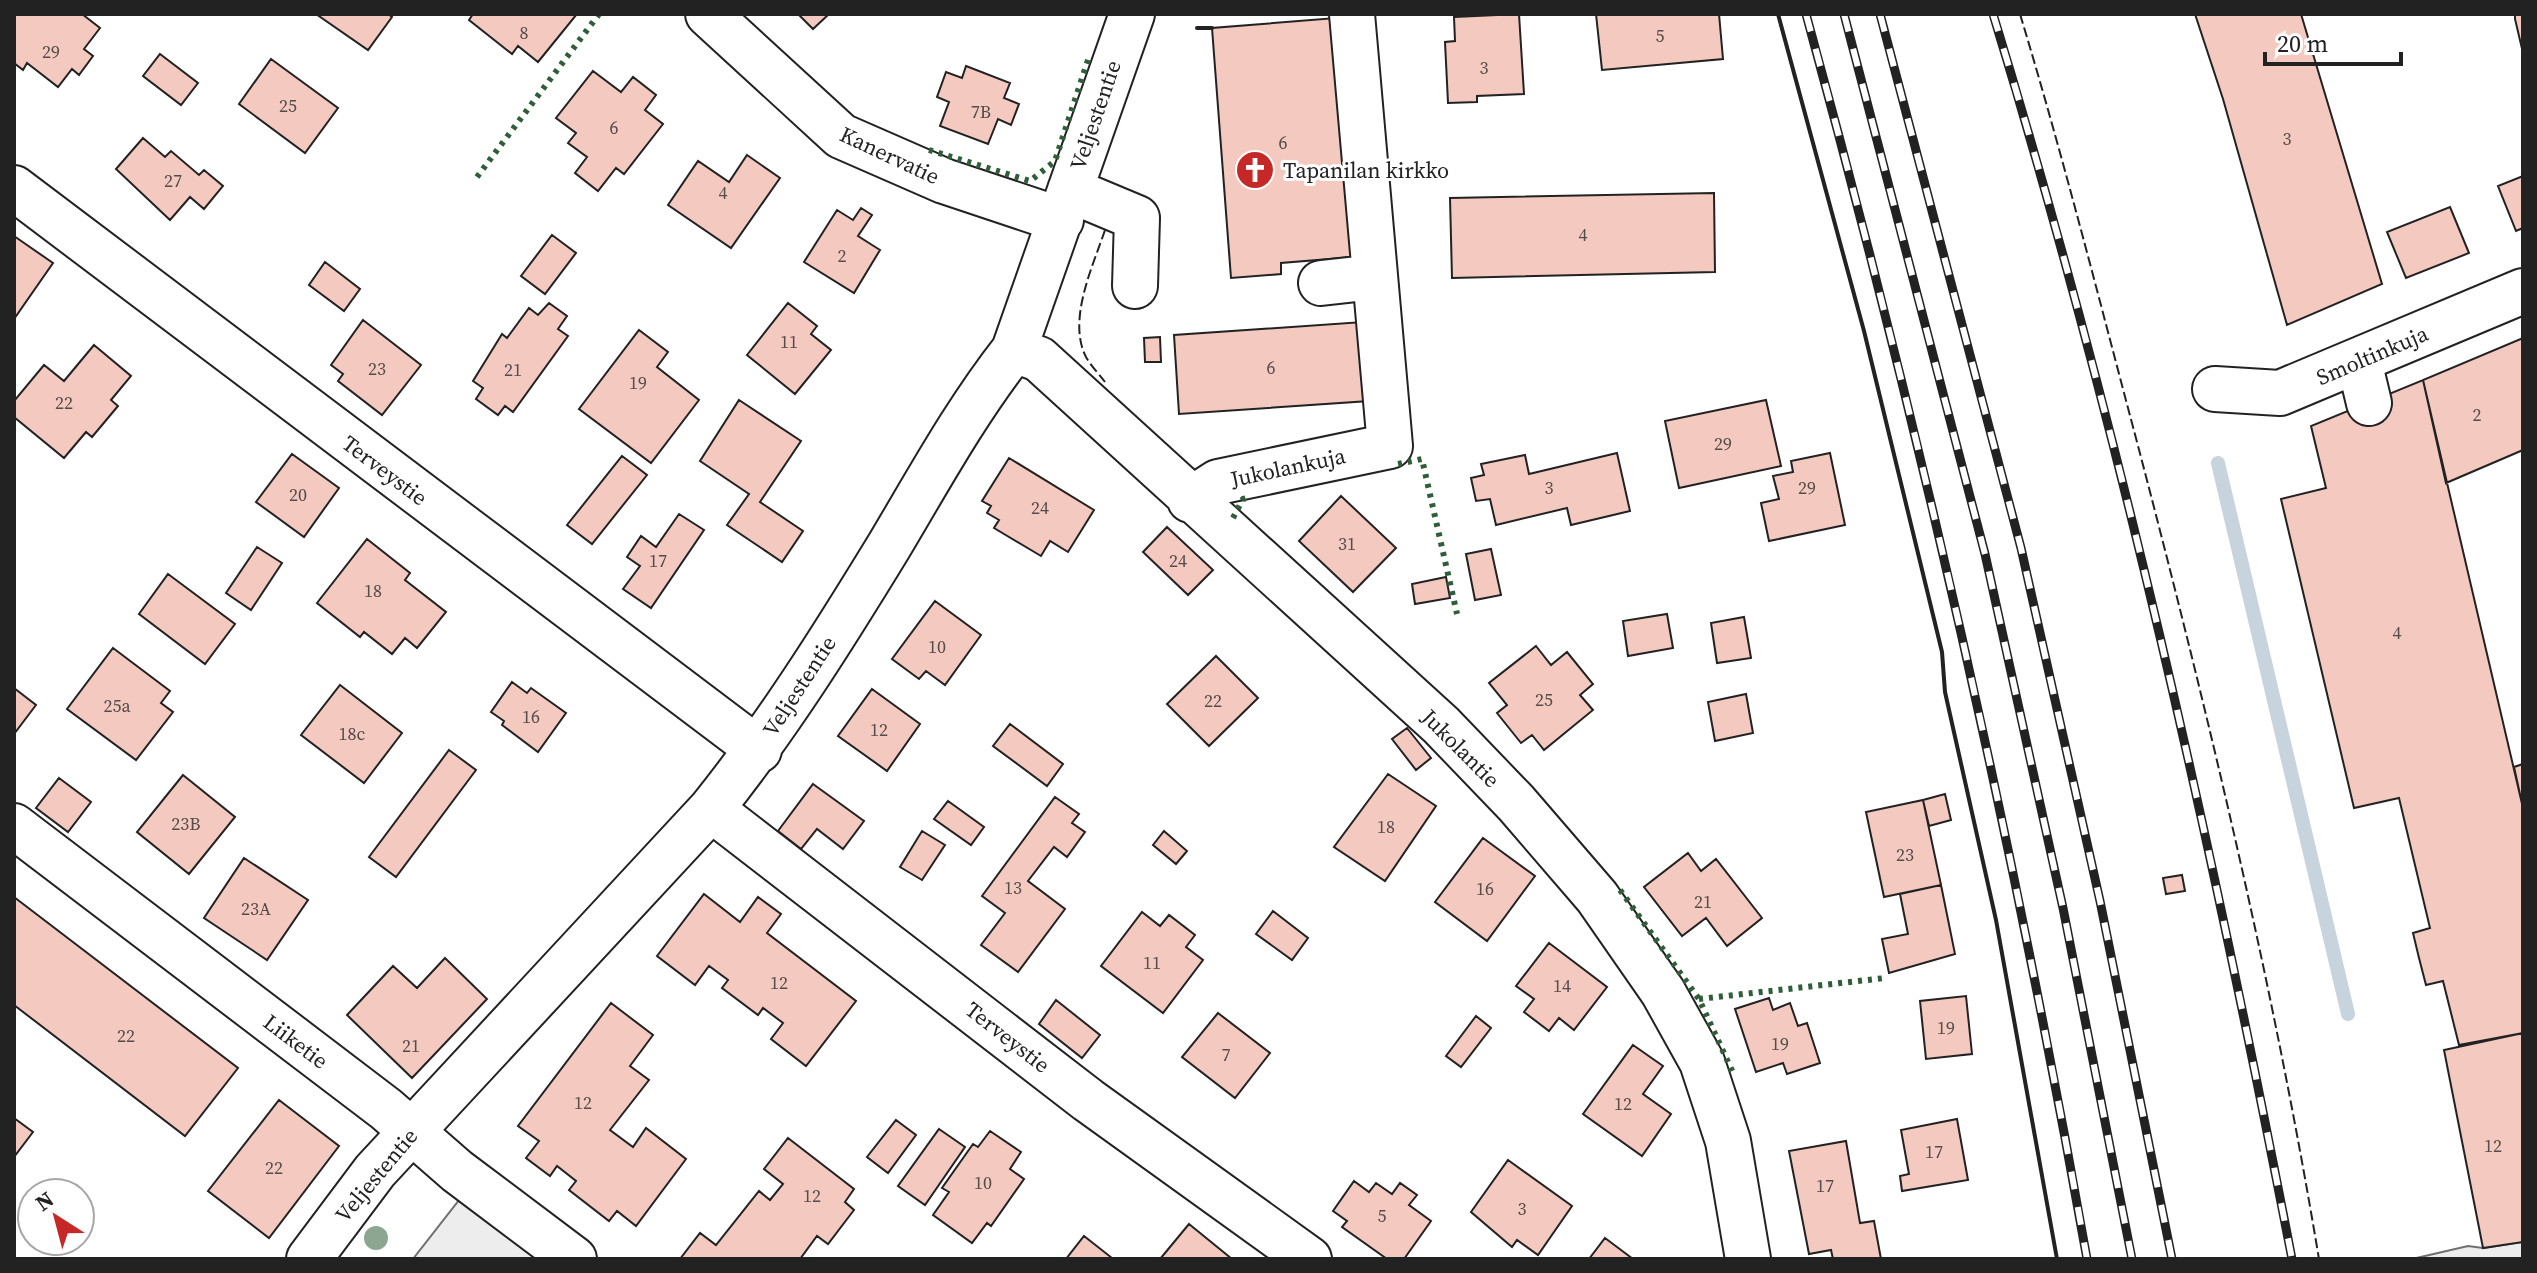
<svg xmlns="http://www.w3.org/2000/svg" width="2537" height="1273" font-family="'Source Serif 4',serif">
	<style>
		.parking { fill: #ededed; stroke: #6f6f6f; stroke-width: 2 }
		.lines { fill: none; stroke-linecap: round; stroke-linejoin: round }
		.stream { stroke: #c7d3dd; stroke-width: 14 }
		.building { fill: #f3c9c0; stroke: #222; stroke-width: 2 }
		.minor-casing { stroke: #222; stroke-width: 48 }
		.minor { stroke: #fff; stroke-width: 44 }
		.rail-casing { stroke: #222; stroke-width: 9 }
		.rail { stroke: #fff; stroke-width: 6; stroke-dasharray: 18; stroke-linecap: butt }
		.hedge { stroke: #2f5e38; stroke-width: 6; stroke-dasharray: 4 6; stroke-linecap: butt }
		.fence { stroke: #222; stroke-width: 2; stroke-dasharray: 10 4; stroke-linecap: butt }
		.wall { stroke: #222; stroke-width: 4 }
		.tree { fill: #8da692 }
		.labels { text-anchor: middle; stroke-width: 6; stroke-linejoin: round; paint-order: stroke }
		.number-label { font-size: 18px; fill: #564c4a }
		.street-label { font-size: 22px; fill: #222; stroke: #fff }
		.poi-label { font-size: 22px; fill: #222; stroke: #fff; text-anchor: start }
	</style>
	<rect width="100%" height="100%" fill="#fff"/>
	<path class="parking" d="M474,1181l100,78h-161z
		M2523,1242v17h-111l56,-13 15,2z"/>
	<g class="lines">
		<path class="stream" d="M2218,463l130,551"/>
	</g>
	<path class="building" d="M14,14h68l18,14 -16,21 9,7 -14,19 -7,-6 -14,18 -31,-24 -4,7 -9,-7z
		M316,14h72l4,3 -24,33z
		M473,14h104l-39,48 -20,-16 -6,8 -43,-34z
		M798,14h31l-16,15z
		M1519,14l5,80 -47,2v6l-29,1 -3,-61 10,-1 -1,-24z
		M1596,14h123l4,45 -121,11z
		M2195,14h106l81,270 -95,41 -64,-226z
		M2515,14h8v39l-8,-34z
		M1336,18l18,239 -73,6v11l-50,4 -19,-250z
		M160,54l38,29 -17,22 -38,-29z
		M271,59l67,49 -33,45 -66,-49z
		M966,66l44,17 -6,15 15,6 -8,21 -13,-6 -10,25 -48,-18 9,-24 -12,-5 9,-25 16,6z
		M593,71l28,21 12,-15 23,18 -11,15 18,14 -39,50 -8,-6 -18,23 -23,-18 12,-16 -19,-14 8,-10 -20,-15z
		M143,138l22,19 6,-6 28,24 5,-5 19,16 -19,23 -14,-12 -20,23 -54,-51z
		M747,155l33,23 -49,70 -63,-43 30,-44 31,21z
		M2523,176v52l-7,3 -18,-45z
		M1714,193l1,79 -263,6 -2,-80z
		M2450,207l19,46 -63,25 -19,-46z
		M861,208l11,7 -14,21 22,14 -26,43 -50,-31 33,-52 16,10z
		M552,235l24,18 -31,41 -24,-18z
		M14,236l39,27 -39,56z
		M325,262l35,27 -16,22 -35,-26z
		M549,303l18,13 -9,13 10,7 -55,76 -8,-6 -7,9 -22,-16 7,-11 -10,-7 29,-47 5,4 22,-30 9,7z
		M788,303l29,23 -6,8 20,16 -36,44 -48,-39z
		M363,320l58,45 -39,50 -44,-34 5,-7 -12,-9z
		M1363,322l6,79 -190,13 -5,-79z
		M639,330l29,22 -11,15 42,33 -48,63 -72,-54z
		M1160,337l1,25h-16l-1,-24z
		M2523,338v112l-77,33 -23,-103z
		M94,345l37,31 -20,24 7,6 -26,31 -6,-5 -22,26 -50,-41v-16l30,-36 20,16z
		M2423,380l100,428v225l-64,12 -16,-64 -17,4 -7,-27 -6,-25 17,-5 -31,-130 -45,10 -73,-309 45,-11 -15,-62z
		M739,400l62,41 -41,61 43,29 -21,31 -55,-37 22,-31 -49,-33z
		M1766,400l15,66 -102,22 -14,-67z
		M1617,453l13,58 -59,14 -4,-17 -71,17 -6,-26 -14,2 -5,-23 13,-3 -3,-11 44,-9 4,19z
		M1830,453l15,72 -76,16 -8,-38 18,-4 -6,-23 20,-4 -2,-11z
		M292,454l47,34 -35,49 -48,-35z
		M622,456l25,19 -55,69 -25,-19z
		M1009,458l85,52 -26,42 -18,-11 -9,15 -47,-28 5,-8 -12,-7 4,-7 -9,-5z
		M1341,496l55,52 -43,44 -54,-51z
		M679,514l25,16 -53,78 -28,-19 17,-23 -13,-9 14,-21 15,11z
		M1167,527l46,43 -25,25 -45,-43z
		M367,539l43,34 -5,7 41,32 -29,36 -12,-10 -13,16 -28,-22 -4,5 -43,-34z
		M257,547l25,16 -31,47 -25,-17z
		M1491,549l10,46 -26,5 -9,-46z
		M168,574l67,50 -30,40 -66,-50z
		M1446,577l4,21 -35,6 -3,-20z
		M935,601l46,34 -36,50 -19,-14 -7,8 -27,-20z
		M1667,614l6,34 -45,8 -5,-35z
		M1744,617l7,41 -34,5 -6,-40z
		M1536,646l15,19 16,-13 26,32 -13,11 13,15 -49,40 -12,-15 -11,8 -24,-30 10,-8 -18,-22z
		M113,648l57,43 -9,12 12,9 -37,48 -69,-51z
		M1216,656l42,42 -49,48 -42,-42z
		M512,682l15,11 4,-5 35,25 -28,39 -36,-27 2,-4 -13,-9z
		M340,685l62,48 -38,50 -63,-48z
		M14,688l22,17 -22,29z
		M872,689l48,35 -33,47 -49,-35z
		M1746,694l7,39 -38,8 -7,-39z
		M1010,724l53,40 -16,22 -54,-40z
		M1407,728l24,30 -15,12 -24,-31z
		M449,750l27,20 -80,107 -27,-20z
		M2523,764v44l-9,-41z
		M1388,774l48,32 -51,75 -51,-34z
		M183,775l52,42 -46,57 -52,-42z
		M59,778l32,24 -23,30 -32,-24z
		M813,784l51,37 -21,28 -26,-20 -16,20 -23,-18z
		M1945,794l6,26 -22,6 -6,-26z
		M1055,797l24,17 -7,9 13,9 -18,25 -13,-10 -26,34 37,28 -47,63 -37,-27 24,-32 -23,-17z
		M1923,800l18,85 -57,12 -18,-85z
		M948,801l36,26 -13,18 -37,-26z
		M922,831l23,14 -23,35 -22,-13z
		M1164,831l23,20 -11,13 -23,-19z
		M1483,838l52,38 -48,65 -52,-39z
		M1688,853l13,18 15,-12 46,59 -35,28 -21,-28 -24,18 -38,-49z
		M244,858l64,42 -41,60 -63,-42z
		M2182,875l3,16 -19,3 -3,-16z
		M1941,885l14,69 -66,19 -7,-34 26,-5 -8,-40z
		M704,894l36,28 18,-25 23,17 -14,19 89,68 -50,65 -35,-27 12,-16 -20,-15 -5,7 -36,-27 6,-8 -19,-14 -14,19 -38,-29z
		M14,897l224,171 -53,68 -171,-131z
		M1273,911l35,27 -16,22 -36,-26z
		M1142,912l18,14 9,-11 26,20 -9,12 17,13 -40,53 -62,-47z
		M1549,943l58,44 -33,43 -15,-12 -10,13 -25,-19 10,-13 -18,-13z
		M445,958l42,41 -75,79 -65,-63 46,-49 24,22z
		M1966,996l6,58 -46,5 -6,-58z
		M1769,998l4,12 17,-7 8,23 9,-3 13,40 -33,11 -4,-11 -27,9 -21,-63z
		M1056,1000l44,35 -18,23 -43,-34z
		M611,1003l42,32 -23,31 19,14 -39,50 23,17 13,-19 40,31 -50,67 -19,-15 -8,10 -40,-31 7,-9 -19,-15 -7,10 -24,-18 13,-17 -21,-15z
		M1218,1013l52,40 -35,45 -53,-41z
		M1476,1016l15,12 -30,39 -15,-11z
		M2523,1033v209l-40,6 -39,-198z
		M1633,1045l30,21 -20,28 28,20 -29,42 -59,-42z
		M279,1100l60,46 -70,92 -61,-47z
		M14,1118l19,14 -19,25z
		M1957,1119l11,61 -66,11 -2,-15 9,-2 -8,-44z
		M896,1120l20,15 -28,38 -21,-16z
		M939,1129l26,18 -40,58 -27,-19z
		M990,1131l31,21 -11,17 14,10 -33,47 -4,-3 -15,20 -39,-28 16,-23 -7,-4 31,-44 5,3z
		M788,1138l66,51 -9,13 9,8 -26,34 -11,-8 -17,23h-120l20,-26 16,12 43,-54 11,9 13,-16 -19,-15z
		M1846,1141l14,82 14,-2 7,38h-48l-2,-9 -22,4 -20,-103z
		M1508,1160l64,46 -34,49 -21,-15 -5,7 -41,-35z
		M1354,1181l15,11 7,-9 16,11 8,-11 17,12 -8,10 22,16 -27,38h-17l-45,-32 5,-6 -14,-10z
		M1189,1224l43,35h-72z
		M1084,1236l28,22 -1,1h-45z
		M1605,1238l28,21h-44z"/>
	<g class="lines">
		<defs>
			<path id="minor" d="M708,14l133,122 103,45 117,39
				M14,188l745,562
				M1070,190l67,28 -2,68
				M1321,283l54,-6
				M1014,350l25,9 402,366 75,78 81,94 66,95 39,70 26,79 20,118
				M2359,361l10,42
				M2215,389l65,4 243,-102
				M1190,500l28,-18 172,-36 -38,-432
				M711,809l377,291 221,159
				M14,826l372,283 71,62 117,88
				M309,1259l66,-88 336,-362c66,-82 123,-173 178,-263 40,-67 77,-135 125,-196l118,-336"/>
		</defs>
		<use href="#minor" class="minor-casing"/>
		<use href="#minor" class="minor"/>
		<defs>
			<path id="rail" d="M1806,14c113,411 207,826 281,1245
				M1844,14l141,540 78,354 69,351
				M1880,14l141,534 79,353 72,358
				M1993,14c125,408 218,826 299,1245"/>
		</defs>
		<use href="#rail" class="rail-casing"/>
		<use href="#rail" class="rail"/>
		<path class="hedge" d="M929,150l101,31 25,-20 34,-104
			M477,177l122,-163
			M1398,464l24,-5 35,155
			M1233,518l10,-19 7,-2
			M1620,890l79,109 35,76
			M1699,999l186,-21"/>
		<path class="fence" d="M2020,14c43,142 79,285 117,428 71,271 136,541 182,817
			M1105,230c-12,36 -38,90 -19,127 5,9 13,17 19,25"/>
		<path class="wall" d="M1778,14l86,317 78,321 3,40 51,228 61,339
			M1197,28h15"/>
	</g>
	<circle class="tree" cx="376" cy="1238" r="12"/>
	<defs>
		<symbol id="church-disc" viewBox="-11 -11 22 22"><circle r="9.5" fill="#c62828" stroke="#fff"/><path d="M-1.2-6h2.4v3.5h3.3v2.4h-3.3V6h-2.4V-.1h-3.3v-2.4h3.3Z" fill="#fff"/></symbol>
	</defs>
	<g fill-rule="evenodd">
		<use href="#church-disc" x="1233" y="148" width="44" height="44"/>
	</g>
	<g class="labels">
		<g class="number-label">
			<text x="524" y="39">8</text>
			<text x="1660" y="42">5</text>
			<text x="51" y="58">29</text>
			<text x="1484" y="74">3</text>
			<text x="288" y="112">25</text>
			<text x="981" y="118">7B</text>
			<text x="614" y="134">6</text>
			<text x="2287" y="145">3</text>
			<text x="1283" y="149">6</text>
			<text x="173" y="187">27</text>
			<text x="723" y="199">4</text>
			<text x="1583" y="241">4</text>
			<text x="842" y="262">2</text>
			<text x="789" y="348">11</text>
			<text x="1271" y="374">6</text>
			<text x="377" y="375">23</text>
			<text x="513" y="376">21</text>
			<text x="638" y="389">19</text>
			<text x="64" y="409">22</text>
			<text x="2477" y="421">2</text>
			<text x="1723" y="450">29</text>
			<text x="1549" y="494">3</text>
			<text x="1807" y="494">29</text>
			<text x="298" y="501">20</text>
			<text x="1040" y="514">24</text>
			<text x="1347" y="550">31</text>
			<text x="658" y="567">17</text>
			<text x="1178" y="567">24</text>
			<text x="373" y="597">18</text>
			<text x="2397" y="639">4</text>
			<text x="937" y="653">10</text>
			<text x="1544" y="706">25</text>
			<text x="1213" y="707">22</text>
			<text x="117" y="712">25a</text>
			<text x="531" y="723">16</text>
			<text x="879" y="736">12</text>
			<text x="352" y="740">18c</text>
			<text x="186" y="830">23B</text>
			<text x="1386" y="833">18</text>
			<text x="1905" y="861">23</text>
			<text x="1013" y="894">13</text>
			<text x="1485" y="895">16</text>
			<text x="1703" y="908">21</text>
			<text x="256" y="915">23A</text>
			<text x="1152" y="969">11</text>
			<text x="779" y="989">12</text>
			<text x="1562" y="992">14</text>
			<text x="1946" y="1034">19</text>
			<text x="126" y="1042">22</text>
			<text x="1780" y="1050">19</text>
			<text x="411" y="1052">21</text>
			<text x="1226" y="1061">7</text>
			<text x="583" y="1109">12</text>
			<text x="1623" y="1110">12</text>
			<text x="2493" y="1152">12</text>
			<text x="1934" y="1158">17</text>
			<text x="274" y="1174">22</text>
			<text x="983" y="1189">10</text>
			<text x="1825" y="1192">17</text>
			<text x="812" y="1202">12</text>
			<text x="1522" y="1215">3</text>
			<text x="1382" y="1222">5</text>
		</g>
		<g class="street-label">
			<text transform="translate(1095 115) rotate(-71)" y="8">Veljestentie</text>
			<text transform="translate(890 155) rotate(25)" y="8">Kanervatie</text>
			<text transform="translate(2372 355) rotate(-23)" y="8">Smoltinkuja</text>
			<text transform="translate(1288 467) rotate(-12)" y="8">Jukolankuja</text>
			<text transform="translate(385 470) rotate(37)" y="8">Terveystie</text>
			<text transform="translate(799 686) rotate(-57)" y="8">Veljestentie</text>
			<text transform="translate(1461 748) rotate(45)" y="8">Jukolantie</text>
			<text transform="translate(1008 1037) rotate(38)" y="8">Terveystie</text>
			<text transform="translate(296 1041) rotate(37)" y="8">Liiketie</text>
			<text transform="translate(376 1175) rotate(-50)" y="8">Veljestentie</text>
		</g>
		<g class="poi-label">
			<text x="1283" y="178">Tapanilan kirkko</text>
		</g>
	</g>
	<rect width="2537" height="1273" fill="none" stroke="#222222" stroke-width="32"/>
	<g transform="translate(56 1217) rotate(324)"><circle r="38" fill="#ffffff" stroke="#a7a7a7" stroke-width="2"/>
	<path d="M0-6L14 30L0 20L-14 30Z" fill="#c62828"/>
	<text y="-12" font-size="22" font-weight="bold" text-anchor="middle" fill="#222222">N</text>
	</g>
	<path d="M2265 52v12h136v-12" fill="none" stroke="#222222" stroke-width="4"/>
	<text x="2277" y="52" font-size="24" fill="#222222" stroke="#ffffff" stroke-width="6" paint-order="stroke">20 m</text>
</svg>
